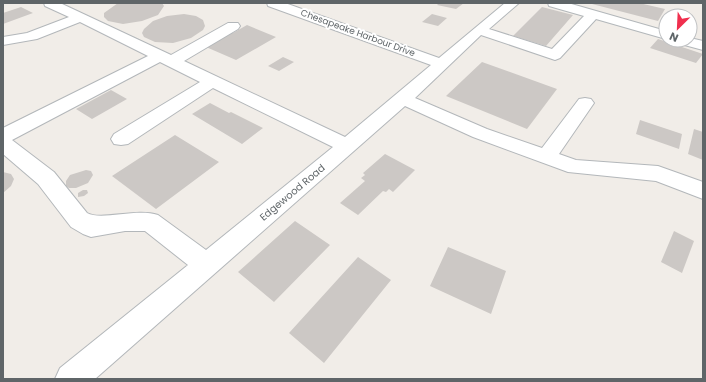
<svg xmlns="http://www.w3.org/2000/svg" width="706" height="382" font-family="Poppins,sans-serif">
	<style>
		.building { fill: #ccc8c5 }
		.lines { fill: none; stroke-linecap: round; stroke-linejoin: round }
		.minor-casing { stroke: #b3b7ba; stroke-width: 2 }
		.minor { fill: #fff; fill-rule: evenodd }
		.labels { text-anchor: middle; stroke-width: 4; stroke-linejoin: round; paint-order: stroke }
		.far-street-label { font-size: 9px; fill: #5f6568; stroke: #fff }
		.street-label { font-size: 10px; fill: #5f6568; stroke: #fff }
	</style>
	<rect width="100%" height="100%" fill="#f1ede8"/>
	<path class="building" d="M118,3h44l2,3 -6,9 -16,6 -19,3 -15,-3 -4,-4v-4z
		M439,3h25l-8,6 -19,-4z
		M639,3l26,6 -7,12 -66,-17z
		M21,7l12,6 -30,11v-11z
		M542,7l31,8 -27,31 -33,-10z
		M184,14l12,2 7,4 2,6 -2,4 -12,8 -18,5 -18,-1 -11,-5 -2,-4 2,-4 9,-8 14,-5z
		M432,14l15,4 -9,8 -16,-4z
		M247,25l29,12 -40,23 -30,-13 23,-16 4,2z
		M658,39l45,15 -7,9 -46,-15z
		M283,57l11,5 -15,9 -11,-5z
		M482,62l75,27 -30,40 -81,-33z
		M111,90l16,9 -35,20 -16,-10z
		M210,103l19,10 2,-1 32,16 -21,16 -50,-30z
		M640,120l42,14 -3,15 -43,-15z
		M694,129l9,3v28l-15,-6z
		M175,135l44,27 -63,47 -44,-33z
		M385,154l30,16 -22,22 -4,-3 -3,3 -3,-1 -25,24 -18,-12 25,-22 -4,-3 4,-3 -2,-2z
		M86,170l5,1 2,4 -5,8 -12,5h-7l-3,-2v-5l4,-6z
		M3,172l8,2 3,5 -3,7 -8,7z
		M83,190h4l1,3 -4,3 -6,1v-4z
		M295,221l35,24 -56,57 -36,-30z
		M674,231l20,10 -12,32 -21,-11z
		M448,247l58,24 -15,43 -61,-28z
		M358,257l33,23 -67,83 -35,-30z"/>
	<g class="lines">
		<defs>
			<path id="minor" d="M44,3h16l111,52 57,-32h10l2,3 -2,3 -54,32 161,76 86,-72 -163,-59 -1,-3h18l154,55 66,-55h14l-30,26 63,20 32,-33 -35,-10 -1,-3h20l98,28v8l-70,-20 -36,39 -5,2 -74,-25 -66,63 72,31 55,19 37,-49 6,-1 6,1 3,4 -35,51 17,6 82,6 45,16v17l-47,-18 -88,-9 -95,-35 -68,-31 -310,273h-40l5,-11 128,-103 -43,-34h-20l-34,6 -8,-3 -12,-7 -33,-43 -35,-30v-26l145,-72 -68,-34 -43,17 -34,6v-8l24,-4 42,-16 -24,-11zM160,62l40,20 -86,52 -3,5 3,5 7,1 7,-1 85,-56 120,59 -127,103 -48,-35c-22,-7 -57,6 -71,-2l-33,-41 -42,-32z
				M690,38l13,3v9l-26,-7 -2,-3h15z"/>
		</defs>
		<use href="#minor" class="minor-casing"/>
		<use href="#minor" class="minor"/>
	</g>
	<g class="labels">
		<g class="far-street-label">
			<text transform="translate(358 33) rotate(20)" y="3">Chesapeake Harbour Drive</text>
		</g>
		<g class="street-label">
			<text transform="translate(292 192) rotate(-40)" y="4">Edgewood Road</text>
		</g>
	</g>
	<rect width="706" height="382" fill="none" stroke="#5f6568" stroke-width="8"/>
	<g transform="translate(678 28) rotate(204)"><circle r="19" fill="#ffffff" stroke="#bfc1c3"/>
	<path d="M0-3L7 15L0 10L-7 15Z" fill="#f02f4e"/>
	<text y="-6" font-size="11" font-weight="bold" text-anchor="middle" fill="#5f6568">N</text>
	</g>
</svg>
